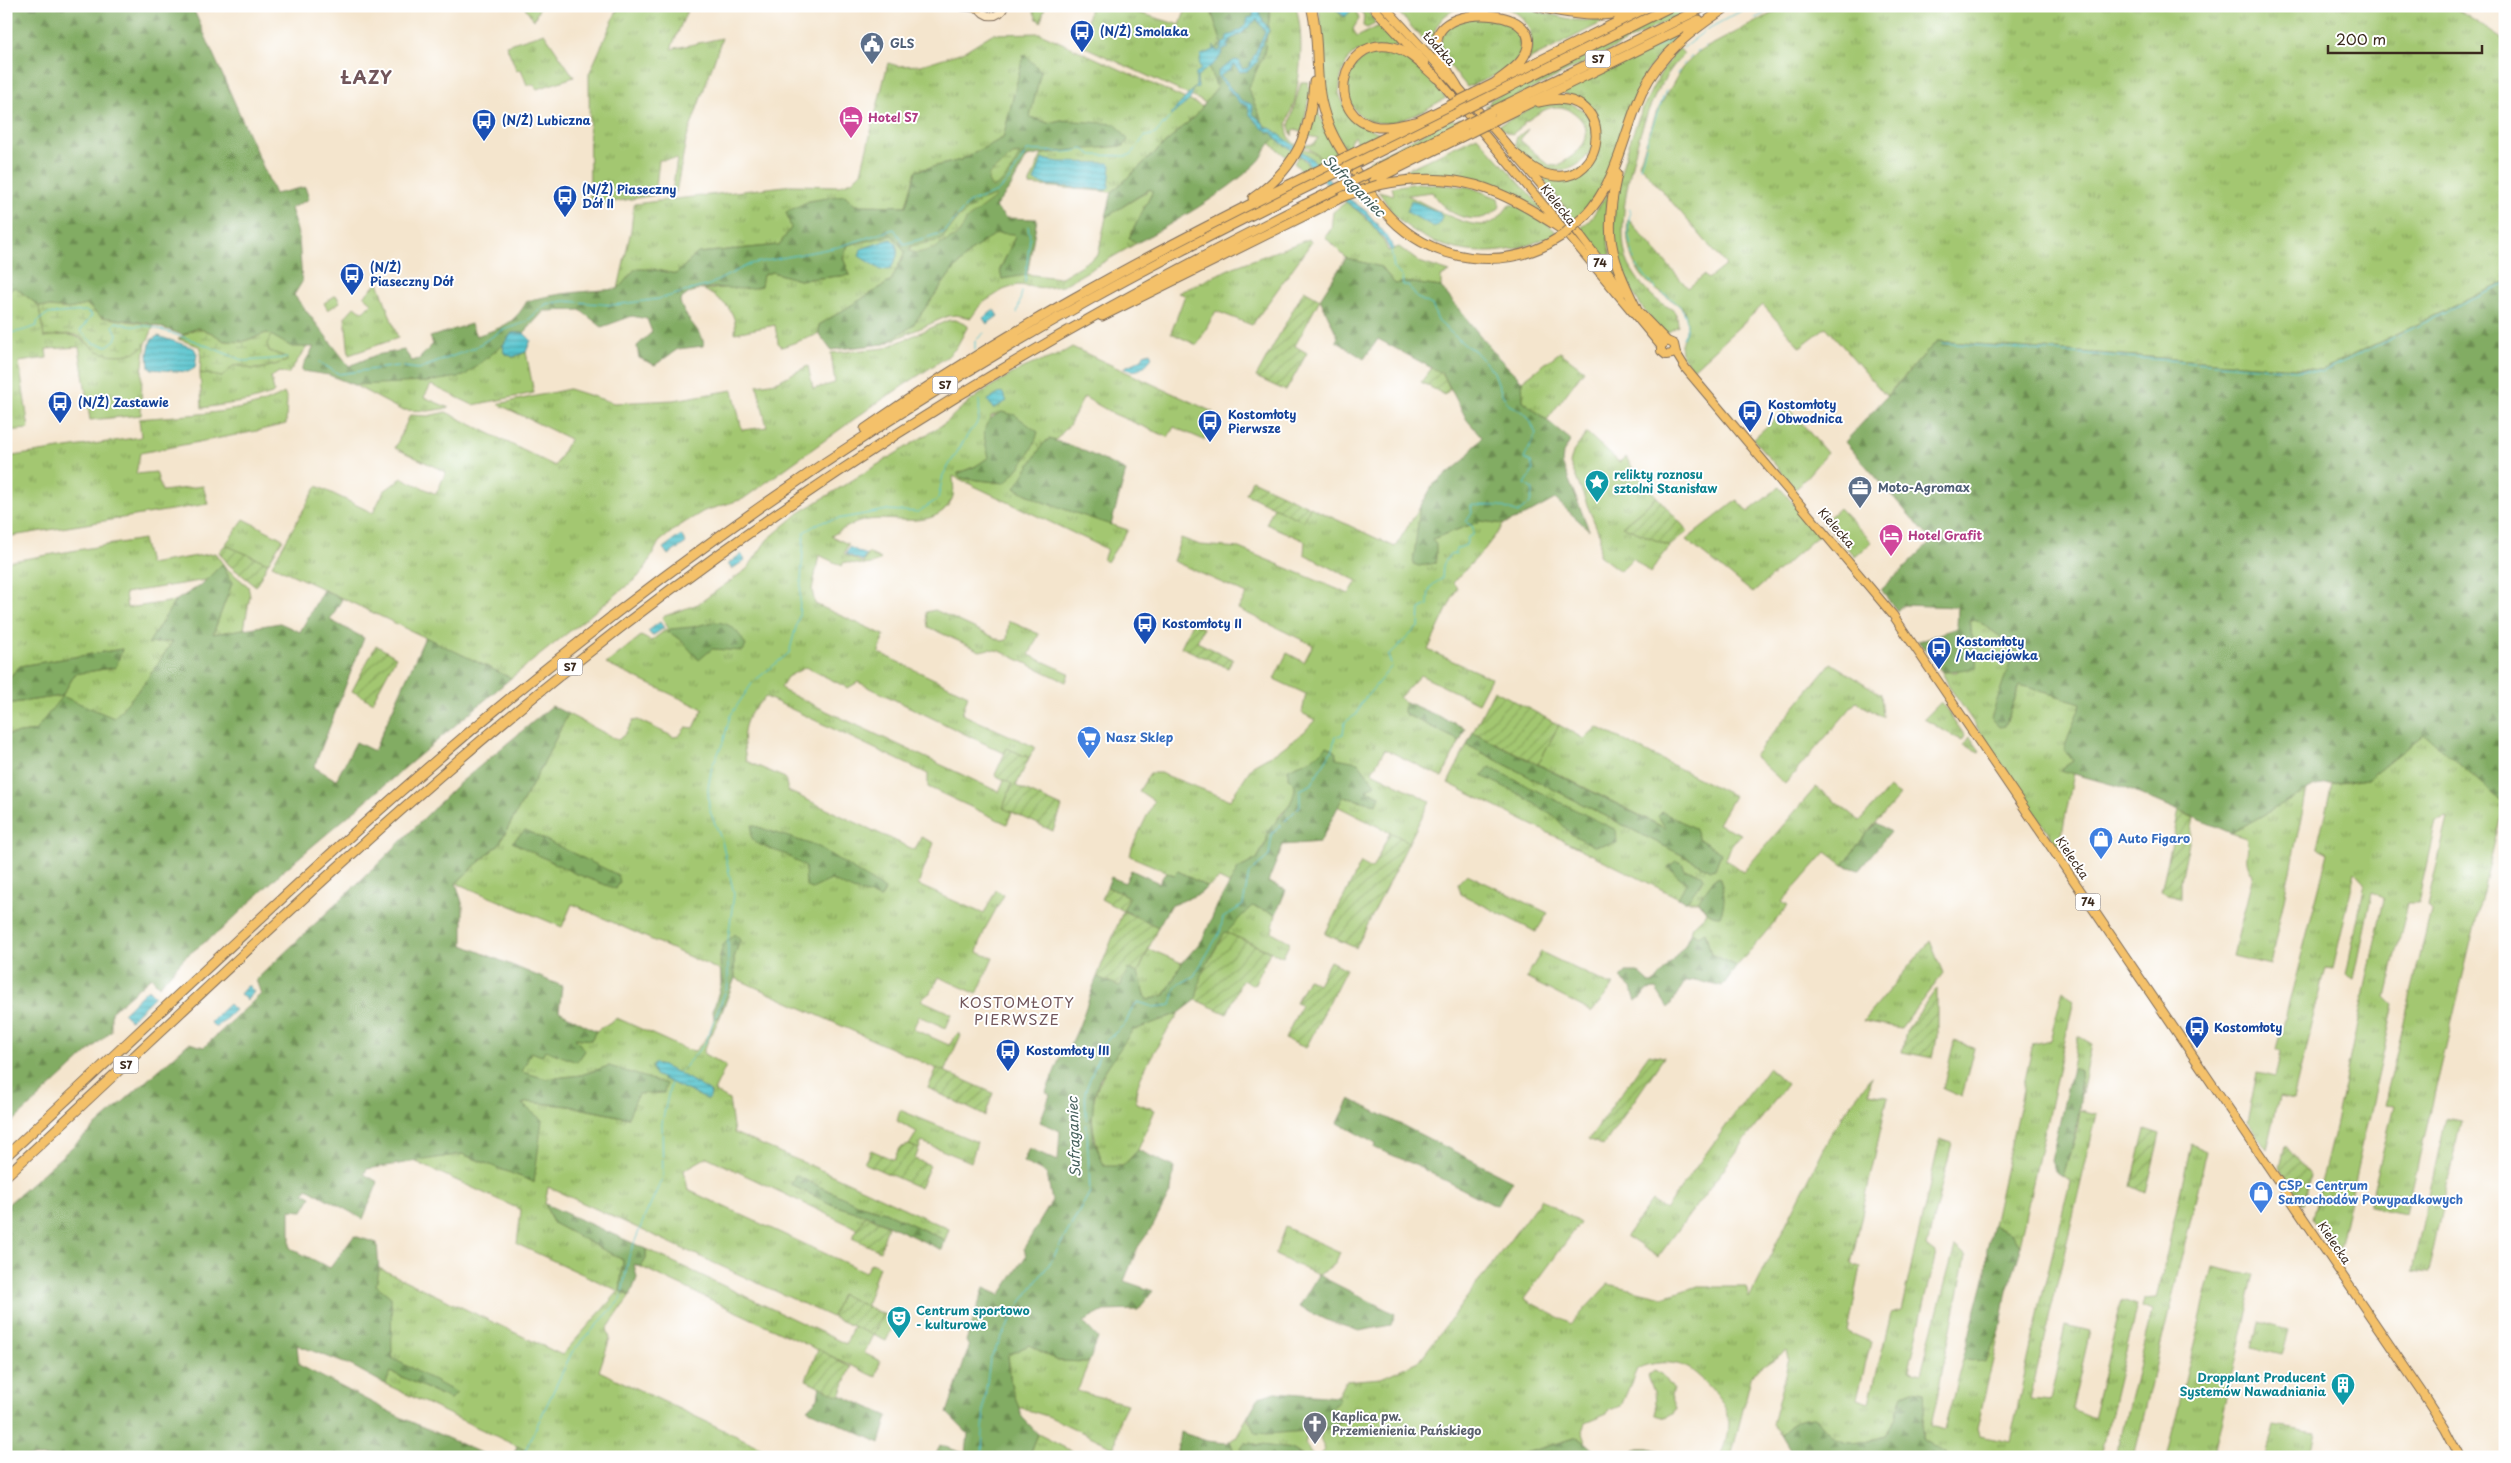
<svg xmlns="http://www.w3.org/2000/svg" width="2511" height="1463" font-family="'Playpen Sans',sans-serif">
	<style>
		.grass { fill: url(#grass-tufts); stroke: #6f7848; fill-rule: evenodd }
		.forest { fill: url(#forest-firs); stroke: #5e6b40 }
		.wetland { fill: url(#wetland-marsh); stroke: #6f7848 }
		.garden { fill: url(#garden-furrows); stroke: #6f7848 }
		.pitch { fill: #a3c771; stroke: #6f7848 }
		.water { fill: url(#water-rules); stroke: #4a7876 }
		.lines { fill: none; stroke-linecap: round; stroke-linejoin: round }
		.stream { stroke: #58c5cf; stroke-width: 1 }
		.secondary-casing { stroke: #7c6b5b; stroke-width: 9 }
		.primary-casing { stroke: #7c6b5b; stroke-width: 10 }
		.highway-casing { stroke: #7c6b5b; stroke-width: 11 }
		.secondary { stroke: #fbe6c3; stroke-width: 7 }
		.primary { stroke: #f4c16a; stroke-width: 8 }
		.highway { stroke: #f4c16a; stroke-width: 9 }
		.highway-bridge-casing { stroke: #7c6b5b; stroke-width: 11; stroke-linecap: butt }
		.highway-bridge { stroke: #f4c16a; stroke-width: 9 }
		.labels { text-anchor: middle; stroke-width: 4; stroke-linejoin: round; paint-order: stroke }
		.shield { fill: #fff; stroke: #766a62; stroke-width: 1 }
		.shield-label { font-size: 11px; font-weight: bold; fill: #3b2a1e }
		.transit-label { font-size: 12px; font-weight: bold; fill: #164399; stroke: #fff; text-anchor: start }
		.service-label { font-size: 12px; font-weight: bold; fill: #4e5e75; stroke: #fff; text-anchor: start }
		.street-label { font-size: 12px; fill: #3b2a1e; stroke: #fff }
		.hotel-label { font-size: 12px; font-weight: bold; fill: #b23c85; stroke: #fff; text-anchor: start }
		.culture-label { font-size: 12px; font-weight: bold; fill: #0d838f; stroke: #fff; text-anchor: start }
		.shop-label { font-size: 12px; font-weight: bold; fill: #366cbe; stroke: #fff; text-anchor: start }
		.worship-label { font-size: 12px; font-weight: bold; fill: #5b616d; stroke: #fff; text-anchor: start }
		.water-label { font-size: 14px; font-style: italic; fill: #45605c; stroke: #fff }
		.quarter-label { font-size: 15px; letter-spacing: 1px; fill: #71565b; stroke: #fff }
		.district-label { font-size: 18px; font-weight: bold; letter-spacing: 1px; fill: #71565b; stroke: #fff }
	</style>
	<defs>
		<pattern id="grass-tufts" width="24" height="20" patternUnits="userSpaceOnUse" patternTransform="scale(1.25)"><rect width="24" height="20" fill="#a3c771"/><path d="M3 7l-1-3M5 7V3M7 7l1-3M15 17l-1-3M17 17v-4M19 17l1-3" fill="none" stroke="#86a25c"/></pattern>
		<pattern id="forest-firs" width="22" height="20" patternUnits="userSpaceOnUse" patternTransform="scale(1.25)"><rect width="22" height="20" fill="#82ac63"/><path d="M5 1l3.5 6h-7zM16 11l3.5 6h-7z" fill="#6c8c51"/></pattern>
		<pattern id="wetland-marsh" width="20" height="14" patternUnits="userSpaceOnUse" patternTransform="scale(1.25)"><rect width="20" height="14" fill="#a3c771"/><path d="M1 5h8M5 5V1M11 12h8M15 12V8" fill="none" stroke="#86a25c"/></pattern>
		<pattern id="garden-furrows" width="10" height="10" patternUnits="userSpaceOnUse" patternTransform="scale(1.25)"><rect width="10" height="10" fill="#a3c771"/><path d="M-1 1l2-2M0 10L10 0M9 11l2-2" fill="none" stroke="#86a25c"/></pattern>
		<pattern id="water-rules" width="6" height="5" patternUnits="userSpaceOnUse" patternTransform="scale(1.25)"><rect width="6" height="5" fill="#58c5cf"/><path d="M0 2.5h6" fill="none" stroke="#4aa0a7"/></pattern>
	</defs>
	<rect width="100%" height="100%" fill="#fff"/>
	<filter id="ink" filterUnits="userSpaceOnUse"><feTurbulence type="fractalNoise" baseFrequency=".02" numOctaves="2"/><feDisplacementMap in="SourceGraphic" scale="10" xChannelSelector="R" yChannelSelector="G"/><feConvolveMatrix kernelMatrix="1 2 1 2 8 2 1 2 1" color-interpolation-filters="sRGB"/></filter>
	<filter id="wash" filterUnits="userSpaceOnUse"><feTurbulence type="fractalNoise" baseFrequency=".0096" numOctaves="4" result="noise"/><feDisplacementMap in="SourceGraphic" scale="20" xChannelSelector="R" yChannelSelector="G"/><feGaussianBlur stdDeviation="1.12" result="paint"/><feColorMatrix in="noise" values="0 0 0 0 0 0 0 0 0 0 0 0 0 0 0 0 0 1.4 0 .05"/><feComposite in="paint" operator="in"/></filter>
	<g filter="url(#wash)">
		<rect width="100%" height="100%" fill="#f4e5cd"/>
		<path class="grass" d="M524,6h16l-6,14z
			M619,6h70l-18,43 51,-11 -36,102 -10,52h-4l5,-33 -18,1 -4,35 -65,11 -1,-132z
			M1031,6h14l-4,16 -4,-3z
			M1090,6h26l64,19 7,-19h13l11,4 11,34 -18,13 14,31 -12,15 -123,-57z
			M1271,6h25c8,32 5,62 -1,93 -2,9 -9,21 -8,30 1,7 4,13 10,16l-1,2 -32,-22 -16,-36 16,-35z
			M1318,6h14l11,11 11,-11h8l11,12 2,6 -8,4 -4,-2 1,-10 -5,-9 -3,4 3,8 -6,10 4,8 22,-11 3,1 23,19 -48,5 -9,8 -7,18 -2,16 6,15 13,16 22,9 -22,10 -4,-7 -4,5 1,7 -5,3c-17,-28 -25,-57 -25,-90 0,-19 2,-36 -3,-55z
			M1393,6h73c-23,5 -34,20 -34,44z
			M1500,6h14l60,14 31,1 -78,40c12,-24 0,-49 -27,-55z
			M1559,6h70l-31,5z
			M1658,6h3l-183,91 -1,-1z
			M1679,6h19l-204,102 -3,-3 -4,2 -2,-1 5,-3v-3z
			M1786,6h666l53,35v241l-184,88 -384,-29 -51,55 -60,-69 -26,20 -37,-42 -70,64c-4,-5 -10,-11 -12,-17 -4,-12 12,-18 3,-42 -10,-10 -22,-15 -32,-24 -20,-16 -27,-43 -24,-67l60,69 16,-13 4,4 18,-14 -87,-101 17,-51 26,-45 16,-16z
			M1455,18l58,1c3,5 8,11 10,17 8,29 -36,43 -56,51 -9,-13 -34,-34 -24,-53 3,-6 8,-11 12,-16z
			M1687,29c-16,15 -34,29 -43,49 -24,48 -28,106 -70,142l-34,-46 9,4 39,-10c25,-34 10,-74 -34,-75z
			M544,33l30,44 -37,12 -3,-4h-7l-6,-16 -4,2 -11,-26z
			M1040,33l163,74 -8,9 -83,76 -83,-7 13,-31 22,-2 11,-4 48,-2 -62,-26 -13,3 -18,-6 10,-46 -16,-17 -21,84 -42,22 -45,11 -10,35 -51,-1 -64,23 -12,17 -81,8 -22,21 -25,-5 -33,20 13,-59 3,-26 159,-19 45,1 14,-5 9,-9 27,-109 10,3 23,-1 42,-13 29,-18z
			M1679,48l5,6c-12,12 -22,28 -30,44 -17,34 -43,132 -25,167 8,15 18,28 32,38 4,3 9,4 13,8 3,4 4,9 4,15l-13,8c-8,-5 -14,-16 -20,-23 -12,-15 -29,-50 -31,-68 -6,-56 28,-153 65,-195z
			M1384,51c28,4 44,28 62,47 -18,10 -40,24 -61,25 -48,1 -51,-67 -1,-72z
			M1301,82h7v6l3,-1 -9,45 -9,-2 -1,6 -3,-10z
			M1316,95l3,19 18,41 -11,6 -22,-16 10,-1 4,-6 -10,-2z
			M1568,102c5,3 13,6 17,10 30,33 -17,80 -55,49 -5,-5 -12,-11 -15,-17l2,-7 11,-8 -8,11 29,25 9,1c8,-6 19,-12 24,-20 14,-18 -9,-41 -27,-39 -12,1 -22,11 -32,16l1,2 -12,9 -6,-2 -7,-7 38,-20z
			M1460,118l1,2 -5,2 1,4 -84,42 -3,-3 -5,3 -1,-2 5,-2 1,-4 82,-41 3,2z
			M1477,136l78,86c-58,-46 -96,-49 -168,-41v-2z
			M1275,139l19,12 -5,8 -19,-16z
			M1303,148l13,6 7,8 -6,3 -16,-14z
			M1299,155l13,13 -9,4 -9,-9z
			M1417,183l53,4 28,11 2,9c-21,23 -55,9 -68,-15l-25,3c19,9 61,35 81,29 10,-3 15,-11 21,-19 16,-2 36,18 48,27 -51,30 -115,27 -160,-14 -8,-8 -11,-17 -19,-27l16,4 -2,-8z
			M1151,189l2,2 -24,47 8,5 -75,43 -18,2 -26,-3 -15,5 -22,14 -10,14 -15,-3 -8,1 -64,28 28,-18 38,-52 22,-24 25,-18 17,2 1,3 -15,32 2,10 22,-5 36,4 38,-23 8,-38z
			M1609,191c-5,40 -2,65 16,101l-45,-63 10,-9z
			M1346,202c17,12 35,29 42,49l11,-4 20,15 31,10 -9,5v10l-36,-5 -10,2 -14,-17 -35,-9 -21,-21 6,-8 2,-17z
			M893,235l12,17 -14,29 -72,44v9l-37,13 -4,-4 -3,-18 -40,8c3,-22 -13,-33 -31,-43l28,-3 40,-15 27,8 51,-5 -7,-17 5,-13z
			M1309,239l2,4 -59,82 -36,-14 -19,34 -26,-12 14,-38 -7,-2 53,-25z
			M101,254l203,93h3l-19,27 -9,-2 -8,5 3,15 -2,2 -23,7 -47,7 -2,-35 22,4 11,-11c8,-2 13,3 21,3 11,0 22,-5 33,-8l-1,-4 -17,-6 -2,-7 -71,-16 -13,7z
			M378,282l20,56 -49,17 -4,-38 10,-11 8,6 9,-9 -8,-7z
			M15,287l24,19 5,31c29,-3 30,-5 53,14l45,-3 4,-5 -4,29 -1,43 -51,5 -11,-73 -33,2 1,9 -28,4 10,67 -23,2v-139z
			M949,320h7l12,6 -12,22 -8,8 -77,51 -128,92 -39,12 -25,15 -20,16 -12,23 -9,12 -127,101 -239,-113 45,-79 56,27 11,-22 18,-13 34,16 10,-22 -51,-24 15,-33 18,1 18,-4 109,54 15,-27 -72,-35 71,-15 45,14 60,-3 59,-10 9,40 25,-3 -10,-42 19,-3 32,-16 5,23 22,-6 -4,-30 54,-5z
			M503,345l1,8 9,4 13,-5 8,41 -61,12 -42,-20 -7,12 25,11 -21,3 -27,-1 -47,-25 33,-2 109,-33z
			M1072,347l141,65 -9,28 -30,-13 -6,10 -54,-23 -30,-17 -15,28 -14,16 -6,-2 -6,5 -27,45 27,13 85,28 -21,32 -4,-2 4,-11 -154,-73c0,6 2,17 -1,23 -18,36 -64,13 -93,23 -10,3 -19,9 -28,14l17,8 -4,10 19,9 5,-10 13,6c-10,9 -24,5 -37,3l-2,4 -23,-11 -7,35 3,14 69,31 -5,18 89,42 -6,19 73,33 -6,11 -22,-10 -3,5 -146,-71 -10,6 -42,-21 -19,10 -6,10 3,4 215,101 5,-12 8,3 -9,25 9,4 -5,12 -79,-37v-13l-162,-77c-24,20 -25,35 -20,64l39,17 3,13 127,59 6,-13 13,6 -16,42 66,29 12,-24 8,5 -19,34 -8,23 16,6 -16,36 -38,-17 -7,14 -11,9 31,14 -6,14 -27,-12 -6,13 36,16 9,-12 3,2 -17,37 -209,-94 -1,-20 6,-18 -20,16 1,15 -149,-67 -10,23 -106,-44 43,-39 38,-68 31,-62 50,26 7,-6 8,-13 5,-1 36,17 5,-1 7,-9 8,1 9,-19 -97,-45 35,-28 10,5 17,-13 -6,-11 36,-13 49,-35 20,-29 32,-27 148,-91c16,-19 62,-49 86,-58 17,-6 23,-7 39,-17zM1002,412l36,20 -33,51 -44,-5 -3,-5 18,-7 13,-9 2,-41z
			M1560,352l24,18 -37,50 -24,-19 -1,-20z
			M284,393l3,6 -1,25 -34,8 -112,21 -4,21 20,-2 6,19 41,-5 5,18 -202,33v-80l135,-20 -2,-18c40,-4 113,-5 145,-26z
			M1788,407l39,46 -31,36 -43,-50z
			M1587,433l32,29 7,-5 11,18 20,22 -35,29 48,20 -20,27 -17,-15 -13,13 -21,-16 1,-19 -30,-73 3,-11z
			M1779,487l41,47 -67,59 -67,-53 51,-40 11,12z
			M1274,507l29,13 7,-13 85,40 25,-40 -2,17 14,15 49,-18 23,3 -20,26 -31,33 4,5 -29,62 63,28 -13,25 -58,-28 -21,23 7,4 -3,6 2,6 55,27 -18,36 -57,-28 -13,23 58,29 -21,41 -72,-36 6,-9 34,7 -11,-14 8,-6 -16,-21 -23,-5 -32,4 -8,23v10l-7,12 -8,8 -23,44 -19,10 -7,16 -12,-6 -12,8 -29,-16 -4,4 -44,-19 2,-9 22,-46 -15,-10 11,-18h10l70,27 23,-35 28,-16 23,-17 11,-12 -13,-7 4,-19 -32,-15 13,-26 17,9 9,-17 -75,-36 9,-15 -74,-33 8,-23 19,7 39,3 110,46 8,-13 -53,-27 1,-13 -39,-17z
			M1839,508l33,34 -17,15 -31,-35z
			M244,519l39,20 -15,24 -43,-18z
			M143,539l6,25 66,-11 11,15 22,18 2,10 -6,33 -31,5 19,-51 -10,-19 -16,16 -81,13 2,15 48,-7 -26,43 24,-3 108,80 -246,10 -29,4v-31l56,-8 13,-22 41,-7 6,-18 -102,17 -14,15v-119z
			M935,610l67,31 5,-1 2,-19 30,13 -10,21 40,18 -3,9 -66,-31 -11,-2 -9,2 -52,-24 -2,-15z
			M1977,620l38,27 -23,71 13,8 15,-41 62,18 -17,46 8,12 -12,8 13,4 -15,75 -109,-160 -8,-16h15l20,-24 -7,-17 -1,-10z
			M1831,663l50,31 2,23 -27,-15 -71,82 -31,-28z
			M1941,702l24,34 -3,5 -38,-22z
			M1559,725l25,14 13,-12 137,69 -16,28 23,10 -12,15 -4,10 18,13 73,-85 44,34 29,-33 11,7 -34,39 -23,31 -17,-13 -44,50 6,4 -51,60 -27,-12 -4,-20 -8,2 -7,-4 2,-6 14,-13 -9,-12h-13l-237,-118 19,-38 244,125 4,-1 5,-16 -21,-14 -32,-10 -129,-65z
			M2424,733l80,70 -98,411 -37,-7 25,-101 -10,-1 47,-194 -4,-5 21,-88 -12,3 -18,82h-10l-22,94 8,8 -57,252 -25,-38 23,-92 49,-228 -12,-7 -18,87 -8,-4 19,-92 -10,-11 -22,97 -8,-1 -32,132 -14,-3 -12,53 -20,-28 10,-49 18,4 6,-26 -4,-2 51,-196 -11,-6 15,-63 36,-5z
			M1970,737l10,14 -1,1 -15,-7z
			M2307,790l-37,175 -37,-9 20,-81c-12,-19 -2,-19 -7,-37l-15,-5z
			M1467,874l81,39 -12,19 -75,-38 -3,-11z
			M1252,906l24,8 -4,18 18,10 -7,15 -58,-25z
			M1930,941l13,32 -42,55 -38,-7z
			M1149,949l33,14 -17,32 -18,6 -9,-28z
			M1541,952l69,33h4l-22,27 -66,-34z
			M2063,990l11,10 -55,245 -8,-12 -18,-8 40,-181 17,-4z
			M1179,1013c-10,15 -51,74 -42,90l18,7 -17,40 -15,16 -19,1c-17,-47 -17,-70 11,-112 5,-7 10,-19 17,-25 10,-8 35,-13 47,-17z
			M720,1017l-16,32v5l22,12 -12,25 15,9 5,33 94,40 121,56 -4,11 -60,-28 -28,-8 -62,-28 -3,9 41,20 33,10 -8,14 -151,-72 -23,13 4,20 177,82 6,-9 8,3 -13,40 -25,-11 -9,22 -284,-130 -3,17 8,19 70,37 -3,31 10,5 -23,33 3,9 -11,33 182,86h-241l-155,-73 6,-12 59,27 -58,-41 -1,-20 -15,-53 3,-17 183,87 57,-64 -102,-47 4,-34 -107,-49 48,-7 72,28 -13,-77 7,-3 41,4 59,12 -19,-52 -28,9 -34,4 -26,-7 9,-20 15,-2 29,-12 17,2 5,-9 21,-13 68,31 10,2 15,-17 4,-15z
			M2078,1036l14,8 -10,49 -2,-22 -8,-4z
			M1954,1041l20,6 -12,50 -19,-8z
			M1768,1068l19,16 -129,173 -32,-21 26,-35 13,9z
			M1871,1076l-3,17 20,3 -37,168 10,3 -13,65 23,10 -14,57 12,4 22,-89 10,-3 39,-172 12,4 -25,103 9,7 -27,117 12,3 34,-127 11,10 -35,170 13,4 19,-72 22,4 15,-32 -23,98 2,7 31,6 30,-136 30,-124 -7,-5 14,-46 3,-20 17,4 -67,285 20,2 16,-76 24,6 -18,78 21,9 29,-118 15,5 -36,150 15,1 36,-145 -10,-4 2,-8 13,-1 34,-154 16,7 -73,306h-184l-28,-19c0,-16 4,-30 2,-46l-11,-2 -10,4 -7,23 -11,18c-36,11 -44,15 -69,-16 -16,-1 -24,3 -35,15l-9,-10 17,-65 -2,-9 -35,24 -21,83h-12c8,-13 12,-34 6,-49 -4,-11 -28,-36 -39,-41 -15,-7 -35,-5 -49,2l-16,37 -12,4 -2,4 -22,9 -3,8 5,13 -9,-7 -59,18 -42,-2 -11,4h-27l-7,-3 -28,3h-100l-12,-8 -47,-6 -4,6 7,8h-17l2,-8 -3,-8 6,-4 12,-21v5l20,13 26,-3 56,-13 -2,-5 -21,-2 13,-11 -3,-3 8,-16 36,-3 38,-17 122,-162 39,24 -56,76 47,25 37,-40 55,13 32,-10h51l3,11 84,-168zM1313,1433l9,3 -2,3 5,11 -7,7 -6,-2 -7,-10 2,-10z
			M900,1110l77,32 -6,20 -49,-20 -3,7 -10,-4 8,-13 -20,-11z
			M2446,1118l15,3 -33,152 -16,-2z
			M1285,1227l55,25 -5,12 -17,11 -43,-20z
			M646,1249l200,95 7,-18 20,9 -9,18 16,8 -4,16 -235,-110 5,-8z
			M2213,1267l25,6 18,1 -43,183h-47z
			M2259,1322l30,8 -7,25 -29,-7z
			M1029,1345l29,16 31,1 -12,29 50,13 -7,14 -5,30 -65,-31 -32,-10 -7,-22 -3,-30z
			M1654,1371l8,3 11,15 -2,7 5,12 -3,6 -7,4 -10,-3 -2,-23 -6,-16z
			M2274,1426l42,7 -6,24h-44z
			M1038,1434l45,23h-54z"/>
		<path class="forest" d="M6,6h186l83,188 30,-7 4,12 -18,9 8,30 3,44 -8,13 55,71 27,-11 28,-5 8,11 7,-2 14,-15 -3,-7 41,-13 5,12c24,-8 38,-11 51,-35 30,-8 60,-10 91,-12l17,-20h16l25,5 22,-21 81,-8 12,-17 -5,-16 23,-11 36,-6 10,10 51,1 10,-35 45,-11 42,-22 21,-84 17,17 -11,46 18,6 13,-3 55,4 12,16 -4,6c-33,3 -65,4 -97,11l-17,31 -15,19 11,11 31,1 -10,56 -25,4 -2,-9 15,-33 -1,-3 -17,-1 -25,17 -22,24 -38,52 -28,18 -53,6 -12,-16v-9l72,-44 14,-29 -13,-17 -44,10 -5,13 7,17 -51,5 -27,-8 -9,3 -2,11c-19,9 -61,-9 -81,15 3,18 27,34 23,45l-25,3 -23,16 -16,-7 -2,-12 15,-14 -5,-13 -15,-3 -30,11 -22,-17 -36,1 -20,22h-12l-9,12 -39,31 -37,6 -73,3 -25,-10 -27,-4v-4l12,-20h-22l-25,-14 -25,9 -18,-1 -12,-8 -16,-5 -13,7 -35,-12 -47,-6 -14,-12 -18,4 -30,-3 -24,-19 -9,5z
			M1212,6h59l-7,48 -16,35 18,41 8,2 2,7c-10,4 -11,17 -19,24 -35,33 -78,56 -120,80l-8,-5 24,-47 -3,-2 -44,28 6,-25 83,-76 22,-28 -13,-31 18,-13 -11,-34z
			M1346,258l35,9 14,17 10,-2 36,5 54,67 27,27 1,20 48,39 -8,13 -1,10 27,67 -34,-31 -29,16 -22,9 -23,-3 -49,18 4,6v18l-17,3 -6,-2 7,-57 13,-22 29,-23 20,-25 -15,-17 -24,-46 -65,-35 -14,20 -28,-18 2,-4 -18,-38z
			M2505,282v522l-81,-70 -56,45 -53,7 -84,47 -106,-45 -65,-18 13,-9 -9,-12 17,-46 -61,-18 -15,41 -5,1 -9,-9 24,-71 -38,-27 -7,1v10l7,17 -1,20 -34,4 -24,-31 39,-13 1,-21 -56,-2 -5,6 -16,-21 51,-49 -87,-99 92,-101 384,29z
			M1002,412l13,3 23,17c-5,20 -19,37 -33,51l-44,-5 -4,-4 19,-8 13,-9c-6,-21 -10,-35 13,-45z
			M1049,439l29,9 48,23 -15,54 -68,-23 -28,-14 28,-44z
			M222,564l10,19 -19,51 67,-11 20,9 23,-42 19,9 -12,21 34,18 -50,129 22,13 20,-38 18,9 51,-114 86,41 -228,193 -62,59 -36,27 -26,29 -8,-9 -40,35v19l-105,97v-393l29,-4 27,-35 -56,8v-23l14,-15 102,-17 -6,18 -41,7 -13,22 52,22 29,-33 30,-44 -25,3 27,-43 26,-16z
			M713,622c17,0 25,8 33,24l-3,5 -31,-2 -13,11 -19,-21 -12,-7 2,-3 22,-2z
			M1406,702l59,26 -5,13 -55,-27 -2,-6z
			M552,706l16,8 -31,62 -38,68 -43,39 7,23v39l99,41 -3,25 37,20 -5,9 -16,-2 10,13 -8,11 -32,-12 -3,6 -11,-4 -9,20 25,7 34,-4 28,-9 57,18 -2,9 -26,1 -10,24 -59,-12 -41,-4 -6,2 20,16 -8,62 -72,-28 -95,15 -3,5 14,8 -15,37 -56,-31 -3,5 7,4 -8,14 -13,-1v38l40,20 24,-32 23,7 2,28 -3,14 15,12 1,61 65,35 -7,6 -59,-27 -6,12 -33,-18 -55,-21 2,20 99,51 92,41h-188l-7,-4v4h-289v-251l183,-163 15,4 57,-53 -5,-14 124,-118 75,-75z
			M1473,732l193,97 -8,-13 4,-4 32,16 5,11 22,14 -6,16 -4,1 -244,-125z
			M1327,746l10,7 -1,5 22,4 17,22 -9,6 14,6 -3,8 -34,-7 -23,45 -37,3 -15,37 18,8 -10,24 -24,-8c-31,30 -47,51 -56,94l-17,13 -47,18 -32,47 -6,18 -2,25 2,18 10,27h19l15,-16 36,17 -3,24 -18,35 -15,21 -14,34 29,10 -15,19 -34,1 -21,11 15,16 -9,24 -31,-1 -29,-16 -21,10 3,30 11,32 16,17 -9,23h-94l5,-12 26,9 2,-20 -21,-21 22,-66 -3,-6 18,-53 16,7 26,-39 -2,-8 28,-47 -5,-27 -24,-12 6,-14 29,13 2,-30 -20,-9 10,-27 -4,-3 17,-42 5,-1c13,-22 19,-48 29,-72l23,9 8,-18 10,5 9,27 18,-5 17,-32 21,-24 14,-33 21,-37 19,-10 10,-18v-9c12,-15 28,-27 28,-47l-7,-7v-9c19,-9 23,-7 39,-23z
			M1489,767l127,63 1,13 -23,3 -23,-12 -15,-16 -35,-23 -39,-19z
			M1877,823l13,9 -31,38 -16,-5 23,-31z
			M752,825l67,22 66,43 -4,8 -28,-8 -22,-10 -19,9 -6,-3 -1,-19 -18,-12 -32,-12 -4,-7z
			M525,830l93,45 2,7 -4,7 -42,-16 -62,-31z
			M1676,861l6,2 3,7 17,4 2,5 -16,21 -3,1 -7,-3 8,-15 -18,-16z
			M1131,870l28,13 7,-11 8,3 4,-4 29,16 -6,6 -31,13 -12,21 -35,-17 6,-13 -22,-10 4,-10 14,6z
			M1719,877c6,15 7,25 1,39 -11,1 -15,-7 -22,-15l16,-22z
			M1691,932l7,4 7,-4 6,22 26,12 -15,21 -27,-7 -10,2 -17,26 -12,-19 -9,1 -7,9 -4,2 -5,-13 -11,-10 6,-6h12l12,11 5,-1 30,-37z
			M735,934l5,6 -6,18 1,20 -15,39 -6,2 -1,-8 8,-27 -1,-28 3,-11z
			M2072,1067l8,4c3,38 -6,69 -17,105l-8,-5 -4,-10z
			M1350,1099l163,82 -16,24 -5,-1 -81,-41 -36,-15 1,-4 -38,-21z
			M795,1175l62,29 28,8 60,28 -3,10 -76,-35 -33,-10 -42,-20z
			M545,1204l101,45v10l-5,8 -7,-3 3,14 -7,18 -10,-5 3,-31 -70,-37z
			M1993,1225l18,8 8,12v10l-12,36 -7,39 -15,32 -22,-4 23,-87 1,-23z
			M1318,1275l77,39 -4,11 -32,6 -33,-11 -27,-13z
			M820,1386l68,30 -8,27 -73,-34 11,-11z
			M1913,1390l11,2c2,17 -2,29 -2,46l28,19h-144l-4,-5 -11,-1 -10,-17c11,-12 19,-16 35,-16 25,32 33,28 69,17l11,-18 7,-23z
			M1276,1392l61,5 3,3 -12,11 21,2 1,5 -23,11 -59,5 -13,-1 -7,-17 11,-19z
			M1180,1432l27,9 20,2 3,-2 3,8 -2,8h-55z
			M1578,1437l20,17 12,3h-144l11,-4 42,2z
			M1245,1443l47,6 12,8h-56l-7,-8z
			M517,1446l11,6 -2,5h-13z
			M1638,1448h11l17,5 1,4h-42z"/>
		<path class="wetland" d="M1020,154c-7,12 -14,29 -28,34l-4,-7 1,-7 24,-19z
			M995,196v2l-28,21 -8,15 -26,15 -16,4 -8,-2 2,-5 30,-6 18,-23 21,-16z
			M87,305l14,12 53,8c-3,7 -5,15 -10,21 -9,11 -36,11 -48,4 -6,-3 -11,-11 -18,-14 -10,-4 -24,0 -34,1l-5,-31 30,3z
			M196,328l16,5 12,8 18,1 25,-9 4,2 -4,9 2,7 17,6 1,4c-11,3 -22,8 -33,8 -7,0 -13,-5 -21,-3l-11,11 -22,-4 1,-26 -23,-8z"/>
		<path class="garden" d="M1304,290l16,9 -25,47 12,7 -21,38 -30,-14z
			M1432,368l11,6 7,15 -5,6 -24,-13z
			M1252,480l58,27 -7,14 -57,-27z
			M1657,497l31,34 -18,15 -48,-20z
			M225,545l43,18 -12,23 -27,-21 -10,-13z
			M1192,623l11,5 -6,14 36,17 -5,9 -47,-21z
			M376,645l20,12 -24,45 -20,-11z
			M1494,690l65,35 -21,39 -65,-32z
			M1007,748l22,10 -13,28 46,21 -9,24 -50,-23 9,-24 -17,-9z
			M2179,811l15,7 -13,63v18l-20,-8z
			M1390,832l19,10 -53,106 -31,-14 36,-71 11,6z
			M1107,887l22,10 -6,14 35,16 -20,46 -10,-4 -8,17 -23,-9 26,-66 -22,-12z
			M1225,932l45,20 -16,33 -12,-5 -15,34 -31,-14 5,-25z
			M1330,961l16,8 -40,79 -21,-9 16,-34 -5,-3 12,-23 10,5z
			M1937,988v49l-4,21 -31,-6 4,-21z
			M1649,1054l15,3 -61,89 -14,-7z
			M937,1068l56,25 -8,23 -57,-28z
			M2145,1129l15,5 -14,59 -15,-7z
			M909,1145l10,4 -4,10 15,6 -10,23 -56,-25 7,-13 23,10 5,-12z
			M2285,1145l25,31 -6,29 -24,-38z
			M866,1215l22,11 -8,25 -28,-13z
			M841,1294l42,20 -10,21 -41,-18z
			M818,1349l33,18 -11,29 -34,-16z"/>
		<path class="pitch" d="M336,295l4,7 -12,8 -4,-7z
			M883,1314l13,6 -10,21 -13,-6z"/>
		<path class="water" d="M1254,6h5l1,10 9,14c-3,7 -13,23 -11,31l-10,10 -8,1 -6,-8 -3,5 -11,7 21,24 10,4 2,6 -1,3 11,10 2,4 7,2 39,29 30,35 25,18 21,25 7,13 -4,1 -6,-11 -20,-24 -30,-22 -29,-34 -29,-20 -3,-6 -10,-4 -13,-14 -2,-9 -8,-3 -22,-26v-6l17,-11 4,1 3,8 6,-1 17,-36 -8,-13 -17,16 -9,4 -4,7 2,2 -6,2c-4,16 -25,21 -26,29 0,3 1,5 1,8l-6,3c2,13 -13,16 -19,25l-2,-1 25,-28v-13l5,-4 -2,-4 2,-10 13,-5v-5l2,6h4l3,-8 3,-1 1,-6c8,-2 20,-9 21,-18l5,-1z
			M1332,6h22v1l-9,10z
			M1042,159l17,3 50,1 2,2 -2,22 -3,3 -60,-5 -12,-4z
			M1411,200l29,13 2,4 -3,7 -5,3 -27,-15z
			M891,239c11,8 6,20 0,29l-10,2 -22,-14 2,-7z
			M994,310l4,6 -11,8 -4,-6z
			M512,333h12l7,7 -5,12 -13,5 -9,-4 -1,-8z
			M158,336l36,12 3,6 -2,14 -7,4 -36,-3 -3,-2 -1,-14 3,-13z
			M1150,352l2,6c-8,8 -12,17 -29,10l19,-9 2,-5z
			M1002,392l5,9 -14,8 -5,-9z
			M681,535l5,8 -18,12 -5,-7z
			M849,547l17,8 -3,6 -17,-7z
			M741,554l4,6 -13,9 -4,-5z
			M660,622l4,6 -12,8 -4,-5z
			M248,985l6,7 -7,8 -7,-6z
			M148,989l7,7 -25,24 -7,-7z
			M229,1004l6,6 -19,18 -6,-6z
			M655,1063l24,10 30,18 2,3 -3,6 -53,-25 -3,-8z"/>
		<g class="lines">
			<path class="stream" d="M1754,19l24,-13
				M1704,47l1,-1
				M1683,48l23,-18 44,-24
				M1697,51l2,-1
				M1640,55l34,-16
				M1689,59l3,-3
				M1683,65l2,-2
				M1677,74l2,-3
				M1640,168l9,-33 17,-45
				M1630,209l-2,24 6,26
				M1636,265l20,24
				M1025,282l5,-45 -2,-11
				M1662,293c18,10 32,24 21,45
				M6,305l5,3 1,11 -5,11
				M1017,313l5,-21
				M6,332c10,2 21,-3 31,-6v-4l10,-8 39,-3 6,4 -12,16 13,12 14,3 8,-6 2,-6 -4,-8 3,-4 14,4h19l46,15 49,20 43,-3
				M1942,343l380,29 183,-88
				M975,350v-9l9,-8
				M319,362l20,12 58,-8 22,3 55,-21 27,-17 25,-9 20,-18 19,-3 48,4 46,-6 50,-14 41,-21 88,-17 56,-18 10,15 41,-12 23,-29 29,-11 11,-11 19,-30c23,-2 32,5 56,-2l9,6 35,1 5,-2 12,-17 11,-3 17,-19
				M679,1073l26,-30 23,-58v-46l6,-45 -12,-53 -13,-32 -1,-21 4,-22 11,-23 7,-27 23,-34 36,-29 10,-37 5,-84 17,-10 66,-12 31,2 20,-13 5,-24 27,-44c10,-6 10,-21 9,-31
				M522,1457l50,-105 49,-53 8,-43 16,-40 18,-39 -1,-54 9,-41
				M982,1457l2,-52 6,-46 29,-54 31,-42 40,-71 -5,-100 19,-49 22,-20 6,-15 6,-6 16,5 17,-2 5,-19 18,-10 26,-44 3,-14 20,-13 6,-32 20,-17 3,-22 28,-28v-16l12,-6c7,-18 20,-25 23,-47l8,-3 2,-12 12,-8 4,-11 31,-37 -4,-10 31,-30 1,-17 8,-4c0,-14 1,-20 14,-26l1,-14 6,-10 7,-1v-5l10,-4 2,-8 5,-2v-8l-7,-5 6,-9 -1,-8 29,1 18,7 12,-10 3,-13 -8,-6 8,-13 -2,-9 -7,-3 12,-25 -6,-14 -9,-9 -12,-6 -7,-11 -8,-22 -20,-22 -8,-4 -28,-25 -6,-16 -15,-7 -9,-13h-5l-1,-8 -8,-9 -3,-18"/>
		</g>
	</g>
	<g filter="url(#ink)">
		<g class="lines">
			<defs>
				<path id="secondary" d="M978,6c6,13 21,13 27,0"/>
				<path id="primary" d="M960,6l19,2
					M1372,6l53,57
					M1384,6l73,80 93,109 73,97
					M1434,74l227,272
					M1638,311l29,30
					M1675,350l-3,4 -6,1 -5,-4v-5l6,-5 7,3 2,9 10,16 207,246 528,776 24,37 15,29"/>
				<path id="highway" d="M1311,6c10,36 2,74 14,109 7,23 20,41 33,60 12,18 24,36 40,50 41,36 101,44 150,19
					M1536,6c34,9 63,13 98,4
					M1457,86c-8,-13 -20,-29 -20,-45 2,-41 122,-33 84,20 -7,9 -18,15 -26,22
					M1475,93l175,-87
					M1481,101l191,-95
					M1491,112l215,-106
					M1497,119l202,-99
					M1416,122c-12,2 -26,6 -38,5 -55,-8 -39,-92 15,-80 17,4 31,20 44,31
					M1354,153l95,-47
					M1514,153c10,8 22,19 35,22 59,14 70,-94 -10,-73
					M1360,161l95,-47
					M1369,173l96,-48
					M1617,174c-13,59 -8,80 19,134
					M1374,180l97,-48
					M1378,185c79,-17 121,3 185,45
					M1253,198c44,-31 57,-63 61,-116
					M1585,216c33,-35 38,-82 57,-124 19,-39 50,-62 85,-85
					M1102,316l242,-120
					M865,429c134,-94 277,-171 424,-244
					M6,1156c185,-171 365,-349 562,-505 165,-132 341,-250 525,-353 66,-37 134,-71 202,-105
					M6,1176c188,-174 371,-355 572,-515 224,-179 469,-328 726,-456"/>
			</defs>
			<use href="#secondary" class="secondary-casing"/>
			<use href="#primary" class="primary-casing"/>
			<use href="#highway" class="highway-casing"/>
			<use href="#secondary" class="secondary"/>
			<use href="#primary" class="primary"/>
			<use href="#highway" class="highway"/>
			<defs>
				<path id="highway-bridge" d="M1449,106l26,-13
					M1455,114l26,-13
					M1465,125l26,-13
					M1471,132l26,-13
					M1289,185l65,-32
					M1295,193l65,-32
					M1344,196l34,-11
					M1304,205l65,-32
					M1548,244l15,-9 22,-19"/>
			</defs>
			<use href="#highway-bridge" class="highway-bridge-casing"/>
			<use href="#highway-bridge" class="highway-bridge"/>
		</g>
	</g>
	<defs>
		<symbol id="bus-pin" viewBox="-11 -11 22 30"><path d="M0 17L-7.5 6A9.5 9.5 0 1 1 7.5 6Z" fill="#1a4fb4" stroke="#fff"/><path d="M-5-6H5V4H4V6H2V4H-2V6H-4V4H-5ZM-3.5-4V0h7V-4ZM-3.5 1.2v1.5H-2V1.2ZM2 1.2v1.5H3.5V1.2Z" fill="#fff"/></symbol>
		<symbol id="civic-pin" viewBox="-11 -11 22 30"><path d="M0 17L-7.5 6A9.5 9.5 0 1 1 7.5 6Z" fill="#5c6f8a" stroke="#fff"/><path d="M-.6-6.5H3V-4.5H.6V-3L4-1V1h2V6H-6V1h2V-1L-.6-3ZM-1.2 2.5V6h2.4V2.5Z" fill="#fff"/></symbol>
		<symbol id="hotel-pin" viewBox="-11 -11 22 30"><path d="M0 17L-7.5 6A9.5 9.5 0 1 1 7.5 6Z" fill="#d1479c" stroke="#fff"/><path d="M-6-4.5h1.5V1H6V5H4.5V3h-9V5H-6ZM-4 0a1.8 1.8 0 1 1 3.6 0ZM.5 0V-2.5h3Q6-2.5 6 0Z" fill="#fff"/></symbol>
		<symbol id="sight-pin" viewBox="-11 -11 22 30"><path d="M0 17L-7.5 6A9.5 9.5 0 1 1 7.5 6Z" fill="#0f9aa8" stroke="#fff"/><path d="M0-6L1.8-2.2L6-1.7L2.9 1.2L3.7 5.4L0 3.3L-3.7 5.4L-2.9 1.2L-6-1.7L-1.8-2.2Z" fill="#fff"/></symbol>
		<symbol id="office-pin" viewBox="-11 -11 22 30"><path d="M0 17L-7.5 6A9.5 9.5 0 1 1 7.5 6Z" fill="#5c6f8a" stroke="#fff"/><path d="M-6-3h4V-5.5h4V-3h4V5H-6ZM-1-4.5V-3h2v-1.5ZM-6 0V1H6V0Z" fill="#fff"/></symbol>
		<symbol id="supermarket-pin" viewBox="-11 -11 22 30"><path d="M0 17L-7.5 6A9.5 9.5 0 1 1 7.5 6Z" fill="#3f7fe0" stroke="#fff"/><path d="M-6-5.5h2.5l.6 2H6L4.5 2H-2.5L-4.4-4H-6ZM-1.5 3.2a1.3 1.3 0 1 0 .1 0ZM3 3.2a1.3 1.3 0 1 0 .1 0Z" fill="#fff"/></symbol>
		<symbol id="shop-pin" viewBox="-11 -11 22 30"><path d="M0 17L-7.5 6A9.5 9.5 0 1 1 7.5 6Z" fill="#3f7fe0" stroke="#fff"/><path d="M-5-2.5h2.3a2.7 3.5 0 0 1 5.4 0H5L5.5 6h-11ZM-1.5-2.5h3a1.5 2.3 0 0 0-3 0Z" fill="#fff"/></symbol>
		<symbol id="theatre-pin" viewBox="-11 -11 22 30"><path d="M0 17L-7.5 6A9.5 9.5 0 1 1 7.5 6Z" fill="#0f9aa8" stroke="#fff"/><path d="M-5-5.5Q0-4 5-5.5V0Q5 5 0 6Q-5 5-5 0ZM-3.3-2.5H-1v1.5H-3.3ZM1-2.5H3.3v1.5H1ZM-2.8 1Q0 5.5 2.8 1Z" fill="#fff"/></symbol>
		<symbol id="building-pin" viewBox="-11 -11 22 30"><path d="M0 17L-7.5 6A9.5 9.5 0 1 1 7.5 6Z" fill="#0f9aa8" stroke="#fff"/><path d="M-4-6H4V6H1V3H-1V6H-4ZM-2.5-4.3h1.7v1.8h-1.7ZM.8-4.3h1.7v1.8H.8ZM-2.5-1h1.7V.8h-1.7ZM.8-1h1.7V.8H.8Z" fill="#fff"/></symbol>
		<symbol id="church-pin" viewBox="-11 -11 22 30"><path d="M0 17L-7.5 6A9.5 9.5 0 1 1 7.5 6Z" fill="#6b7280" stroke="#fff"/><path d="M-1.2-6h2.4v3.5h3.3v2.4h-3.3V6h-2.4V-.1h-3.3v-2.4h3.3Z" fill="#fff"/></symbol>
	</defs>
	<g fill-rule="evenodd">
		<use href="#bus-pin" x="1068" y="18" width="28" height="38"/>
		<use href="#civic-pin" x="858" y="30" width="28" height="38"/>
		<use href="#hotel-pin" x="837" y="104" width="28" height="38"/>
		<use href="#bus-pin" x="470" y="107" width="28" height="38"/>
		<use href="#bus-pin" x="551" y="183" width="28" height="38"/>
		<use href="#bus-pin" x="338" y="261" width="28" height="38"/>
		<use href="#bus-pin" x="46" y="389" width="28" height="38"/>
		<use href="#bus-pin" x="1736" y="398" width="28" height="38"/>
		<use href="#bus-pin" x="1196" y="408" width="28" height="38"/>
		<use href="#sight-pin" x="1583" y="468" width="28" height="38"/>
		<use href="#office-pin" x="1846" y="474" width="28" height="38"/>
		<use href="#hotel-pin" x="1877" y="522" width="28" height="38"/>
		<use href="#bus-pin" x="1131" y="610" width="28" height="38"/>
		<use href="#bus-pin" x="1925" y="635" width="28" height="38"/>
		<use href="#supermarket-pin" x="1075" y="724" width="28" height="38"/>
		<use href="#shop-pin" x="2087" y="825" width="28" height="38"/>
		<use href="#bus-pin" x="2183" y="1014" width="28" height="38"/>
		<use href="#bus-pin" x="994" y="1037" width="28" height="38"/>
		<use href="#shop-pin" x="2247" y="1179" width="28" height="38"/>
		<use href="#theatre-pin" x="885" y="1304" width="28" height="38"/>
		<use href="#building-pin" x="2329" y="1371" width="28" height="38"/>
		<use href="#church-pin" x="1301" y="1410" width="28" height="38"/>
	</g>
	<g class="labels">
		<g class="shield">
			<rect x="1585.5" y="50.5" width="25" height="17" rx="4"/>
			<rect x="1587.5" y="254.5" width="25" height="17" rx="4"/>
			<rect x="932.5" y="376.5" width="25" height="17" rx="4"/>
			<rect x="557.5" y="658.5" width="25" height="17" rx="4"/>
			<rect x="2075.5" y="893.5" width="25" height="17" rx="4"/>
			<rect x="113.5" y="1056.5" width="25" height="17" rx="4"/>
		</g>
		<g class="shield-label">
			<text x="1598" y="63">S7</text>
			<text x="1600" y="267">74</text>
			<text x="945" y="389">S7</text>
			<text x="570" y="671">S7</text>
			<text x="2088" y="906">74</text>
			<text x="126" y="1069">S7</text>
		</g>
		<g class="transit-label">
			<text x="1100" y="36">(N/Ż) Smolaka</text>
			<text x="502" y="125">(N/Ż) Lubiczna</text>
			<text x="582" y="194">(N/Ż) Piaseczny<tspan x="582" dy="14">Dół II</tspan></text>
			<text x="370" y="272">(N/Ż)<tspan x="370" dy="14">Piaseczny Dół</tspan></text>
			<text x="78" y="407">(N/Ż) Zastawie</text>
			<text x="1768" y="409">Kostomłoty<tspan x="1768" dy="14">/ Obwodnica</tspan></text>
			<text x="1228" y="419">Kostomłoty<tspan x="1228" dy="14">Pierwsze</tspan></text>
			<text x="1162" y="628">Kostomłoty II</text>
			<text x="1956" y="646">Kostomłoty<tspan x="1956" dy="14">/ Maciejówka</tspan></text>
			<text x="2214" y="1032">Kostomłoty</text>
			<text x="1026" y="1055">Kostomłoty III</text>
		</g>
		<g class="service-label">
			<text x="890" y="48">GLS</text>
			<text x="1878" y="492">Moto-Agromax</text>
		</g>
		<g class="street-label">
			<text transform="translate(1439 49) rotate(48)" y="4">Łódzka</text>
			<text transform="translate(1558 205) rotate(52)" y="4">Kielecka</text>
			<text transform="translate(1836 528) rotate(49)" y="4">Kielecka</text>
			<text transform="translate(2072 858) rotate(56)" y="4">Kielecka</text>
			<text transform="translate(2334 1243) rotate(56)" y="4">Kielecka</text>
		</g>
		<g class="hotel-label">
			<text x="868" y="122">Hotel S7</text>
			<text x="1908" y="540">Hotel Grafit</text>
		</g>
		<g class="culture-label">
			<text x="1614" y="479">relikty roznosu<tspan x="1614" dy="14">sztolni Stanisław</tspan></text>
			<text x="916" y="1315">Centrum sportowo<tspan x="916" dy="14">- kulturowe</tspan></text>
			<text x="2326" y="1382" text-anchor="end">Dropplant Producent<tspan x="2326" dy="14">Systemów Nawadniania</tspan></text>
		</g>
		<g class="shop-label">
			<text x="1106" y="742">Nasz Sklep</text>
			<text x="2118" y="843">Auto Figaro</text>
			<text x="2278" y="1190">CSP - Centrum<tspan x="2278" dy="14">Samochodów Powypadkowych</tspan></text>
		</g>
		<g class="worship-label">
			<text x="1332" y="1421">Kaplica pw.<tspan x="1332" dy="14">Przemienienia Pańskiego</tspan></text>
		</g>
		<g class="water-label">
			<text transform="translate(1354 186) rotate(45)" y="5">Sufraganiec</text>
			<text transform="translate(1074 1137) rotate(-92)" y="5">Sufraganiec</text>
		</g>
		<g class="quarter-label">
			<text x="1017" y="1008">KOSTOMŁOTY<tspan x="1017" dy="17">PIERWSZE</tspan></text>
		</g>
		<g class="district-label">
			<text x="367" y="84">ŁAZY</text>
		</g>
	</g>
	<rect width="2511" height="1463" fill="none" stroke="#fff" stroke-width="25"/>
	<path d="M2328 45v8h154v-8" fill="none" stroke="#3b2a1e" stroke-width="2.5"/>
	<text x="2336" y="45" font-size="15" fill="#3b2a1e" stroke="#ffffff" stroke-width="4" paint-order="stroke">200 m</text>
</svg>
